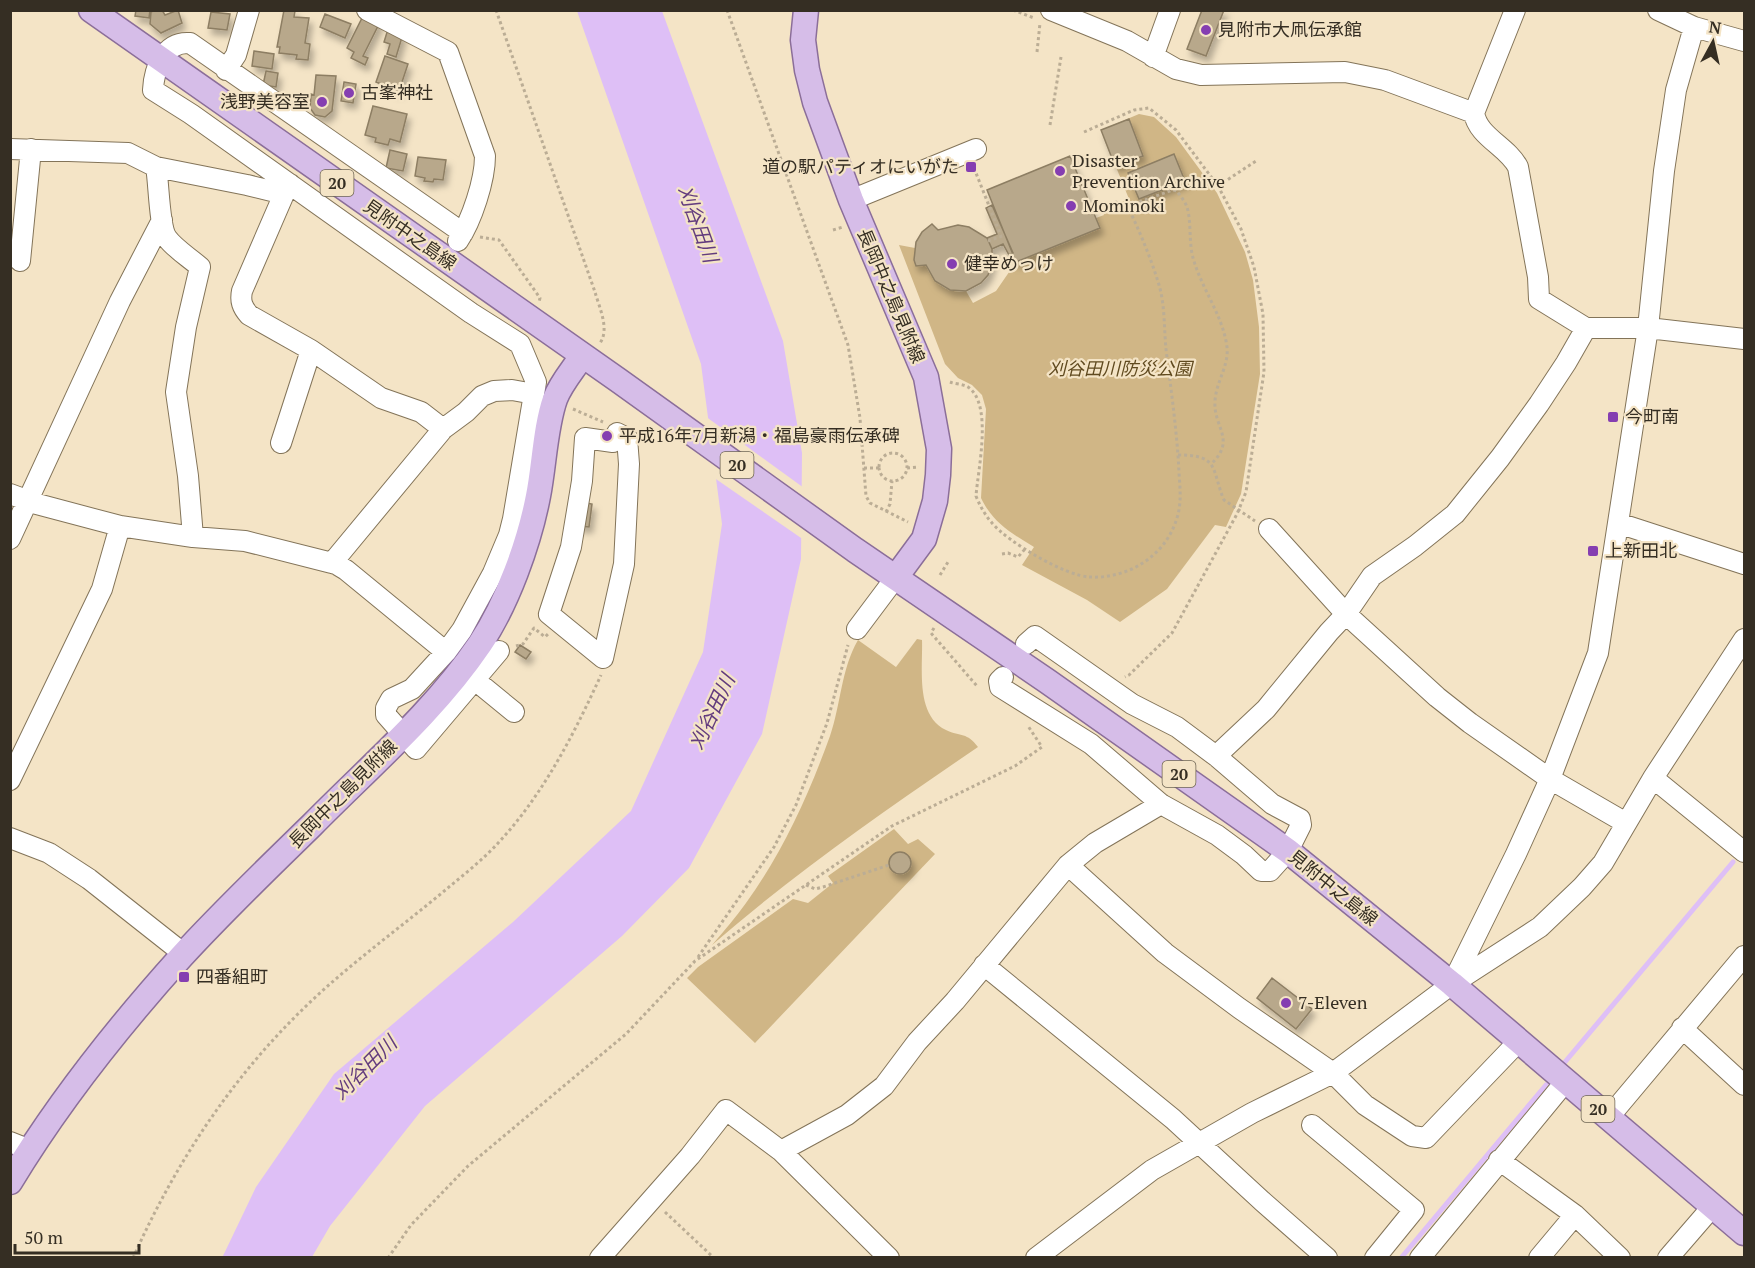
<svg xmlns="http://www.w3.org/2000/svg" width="1755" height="1268" font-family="'PT Serif','Noto Sans JP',serif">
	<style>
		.green { fill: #d0b686 }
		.water { fill: #debff6 }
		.pier { fill: #f4e4c6 }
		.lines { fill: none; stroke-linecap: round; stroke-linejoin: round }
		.stream { stroke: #debff6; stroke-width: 5 }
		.building { fill: #b8a88b; stroke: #8d7e63; stroke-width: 1.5; filter: url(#shadow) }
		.minor-casing { stroke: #837459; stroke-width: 22 }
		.major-casing { stroke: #8b6e99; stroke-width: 27 }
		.path { stroke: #bbad95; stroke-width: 3; stroke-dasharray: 3 3; stroke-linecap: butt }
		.minor { stroke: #fff; stroke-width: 20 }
		.major { stroke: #d6bde8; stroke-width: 24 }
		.poi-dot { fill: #853eb1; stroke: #f4e4c6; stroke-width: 2 }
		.labels { text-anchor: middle; stroke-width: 4.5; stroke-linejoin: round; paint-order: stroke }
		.shield { fill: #f4e4c6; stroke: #6e6554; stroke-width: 1.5 }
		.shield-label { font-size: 16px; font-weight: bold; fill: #352e23 }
		.poi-label { font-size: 18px; fill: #352e23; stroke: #f4e4c6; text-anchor: start }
		.street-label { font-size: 18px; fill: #352e23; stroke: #f4e4c6 }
		.park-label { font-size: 18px; font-style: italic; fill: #604a1f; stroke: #f4e4c6 }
		.water-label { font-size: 20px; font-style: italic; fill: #633c7e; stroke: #f4e4c6 }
	</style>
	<defs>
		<filter id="shadow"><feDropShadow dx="3.5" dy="6" stdDeviation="3" flood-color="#0004"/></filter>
	</defs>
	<rect width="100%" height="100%" fill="#f4e4c6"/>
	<path class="green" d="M1139,114l15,3 22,20 41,56 28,59 8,28 6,47 1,47 -19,120 -15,33 -11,-2 -48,64 -47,33 -33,-22 -65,-35 12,-18c-23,-14 -41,-24 -53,-49l5,-89 -4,-14 -10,-10 -14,-7 -13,-14 -46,-119 16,3v18l11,-1c7,17 20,29 40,26l7,12 23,-12 20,-29 84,-34 -4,-10 8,-3 -2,-5 27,-11 -28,-69z
		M917,639l5,1c1,28 -7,75 24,90 15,7 21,2 32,17 -91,62 -183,126 -266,198 12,-14 24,-28 34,-42 37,-51 63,-109 84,-167 11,-32 11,-67 28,-96l38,27z
		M894,829l14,15 10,-5 17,15 -180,189 -68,-65 11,-11 95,-68 15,4 25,-20 -5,-7z"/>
	<path class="water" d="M577,11h85l121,330 19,112 -1,106 -39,175 -73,134 -67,68 -197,170 -95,120 -18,31 -90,1 34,-71 78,-113 179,-152 118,-111 72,-159 19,-128 -21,-160z"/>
	<path class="pier" d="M705,416l99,72v52l-91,-63z"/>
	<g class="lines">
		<path class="stream" d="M1565,1062l168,-200
			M1401,1258l145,-173"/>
	</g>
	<path class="building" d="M136,10h14l-1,8 -14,-2z
		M155,10h7l3,5 13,-5 4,13 -21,10 -11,-9 1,-12z
		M284,10l11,1 -1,6 15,1 -4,25 5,1 -2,16 -12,-1 1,-4 -18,-2 1,-6h-3z
		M1202,10h22l-18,46 -19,-7z
		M211,12l19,2 -3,16 -19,-2z
		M325,14l26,10 -6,14 -25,-11z
		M364,14l16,8 -17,34 5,2 -3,7 -14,-7 3,-6 -7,-4z
		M388,29l15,5 -7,23 -9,-3 3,-10 -6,-2z
		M254,51l20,3 -2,15 -20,-3z
		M385,56l23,8 -9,27 -23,-9z
		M266,71l12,2 -2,14 -13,-2z
		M316,75l20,1 -4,35 -7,6 -10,-2 -5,-7 1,-14 3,1z
		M344,82l12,2 -3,19 -12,-2z
		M373,106l34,8 -7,28 -10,-3 -2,6 -13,-3 1,-4 -11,-3z
		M1129,119l14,37 -28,10 -14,-36z
		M390,150l17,4 -4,17 -17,-3z
		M1174,154l11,27 -46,18 -11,-26z
		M1070,156l30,72 -84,34 -29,-72z
		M418,157l28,3 -3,20 -9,-1 -1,3 -9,-1 1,-3 -10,-2z
		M992,205l21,48 -4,2 -6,-11 -11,5 -5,-11 10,-4 -11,-26z
		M932,224l6,6 20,-5 11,2 18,11 5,11v15l-4,11 -7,8 -15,8 -16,-1 -15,-9 -9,-16 -10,1 -2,-6 2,-18 6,-10z
		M581,502l11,2 -3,23 -11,-1z
		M520,645l11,7 -5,7 -11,-7z
		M889 863a11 11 0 1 1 22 0a11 11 0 1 1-22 0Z
		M1272,978l40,31 -16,20 -39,-31z"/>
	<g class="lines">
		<defs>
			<path id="minor" d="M367,10l81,42 37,104c0,24 -13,64 -27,85
				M1051,10l76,31 49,28 25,6 144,-3 40,8 89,33
				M1515,10l-41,103c4,24 33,33 44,54l20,110 1,22 47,29h62l96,11
				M1658,10l36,17 50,14
				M1153,57l17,-47
				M226,70l10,-15 13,-45
				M10,149l118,4 28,14 91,18 37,9 6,-10
				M156,167c3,16 3,60 11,71 8,11 23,20 33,29l-14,60 -10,65 12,84 5,61
				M851,200l125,-51
				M463,233l-273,-190c-26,-2 -36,26 -37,47l38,24 280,199 49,31 16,38 -23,137 -4,16 -16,38 -31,57 -16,22 -34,37 -21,10 -5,9v7l30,34 83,-98
				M20,261l11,-112
				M311,350l70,48 40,14 22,17 23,-17 16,-16 12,-5 18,-1 22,4
				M617,433l10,5 2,26 -5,100 -21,94 -54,-44 22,-67 11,-66 3,-43 28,4z
				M281,443l30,-93 -62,-35c-7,-8 -9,-14 -7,-24l42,-97
				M10,494l27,10 83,22 73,11 52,4 91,23 10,6 100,82
				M1618,523l126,41
				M1269,529l77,85 91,83 33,26 80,56 76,44
				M10,539l110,-238 42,-81
				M332,563l111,-134
				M857,629l39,-52
				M470,668l7,6 4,11 33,27
				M1003,677l-4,4 1,6 91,57 70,60 56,31 27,20 17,16h9l18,-20 13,-26 -1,-6 -28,-15 -56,-48 -39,-29 -45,-23 -97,-68 -9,8
				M1216,756l50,-47 63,-77 17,-18 26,-38 43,-30 40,-32 45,-56 39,-54 27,-41 20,-35
				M1653,778l91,74
				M10,780l92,-191 18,-63
				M10,838l39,15 40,26 95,75
				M1068,865l97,88 74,55 94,65 32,32 47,31 14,2 92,-96
				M984,965l189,154 89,82 65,57
				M1452,984l64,-130 34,-75 48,-126 50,-325 16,-157 12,-81 18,-63
				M1682,1028l62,57
				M1609,1117l135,-161
				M1312,1125l102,85 -39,48
				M10,1142l20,8
				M781,1151l66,-36 37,-29 33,-44 38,-41 113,-136 27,-22 66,-39
				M1499,1160l76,55 45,43
				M600,1258l90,-102 36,-46 55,41 108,107
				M1036,1258l116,-88 100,-57 81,-40 119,-89 88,-57 42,-40 21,-24 50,-85 91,-139
				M1420,1258l146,-177
				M1539,1258l36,-43
				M1668,1258l45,-52"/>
			<path id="major" d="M91,10l527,370 237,170 192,131 241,170 164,133 292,249
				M806,10l-3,30 4,30 8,32 36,98 75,177 13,72 -1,26 -3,26 -11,38 -28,38
				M10,1182c49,-81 108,-155 171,-225 42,-46 87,-89 131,-132 58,-59 122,-113 168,-181 27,-40 49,-101 58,-148 6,-30 7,-69 17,-97 6,-16 18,-29 27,-43"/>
		</defs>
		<use href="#minor" class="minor-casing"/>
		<use href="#major" class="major-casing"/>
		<path class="path" d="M496,10l99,282c4,15 15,37 5,51
			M727,10l121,335 12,73 6,78 4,7 38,19
			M1013,10l21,8
			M1037,52l3,-29
			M1050,125l11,-68
			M1084,132l50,-22 15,-2 27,22 42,56 23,43 13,38 9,47 1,58 -18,120 -9,22 -65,119 -43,42 -4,2
			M974,168l27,68
			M1218,186l38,-25
			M1128,206l45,-16 4,1c3,5 8,10 10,16 5,17 1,36 7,54 9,30 29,55 33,86 2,19 -11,35 -12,54 -2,26 22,39 -4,63
			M833,230l10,-3
			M480,237l19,3 41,58 -1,4
			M988,241l17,-6
			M950,382c5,2 13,2 18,5 25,17 10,82 8,109 4,10 9,19 16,27 16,19 73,53 98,54 37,2 74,-20 86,-56 6,-16 4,-32 3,-49 -2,-41 -8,-82 -13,-123 -2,-20 -1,-44 -7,-64 -8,-27 -20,-55 -32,-80l-12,-3
			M573,409l30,13
			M879 467a14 14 0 1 1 28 0a14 14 0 1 1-28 0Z
			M1178,455c42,0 33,14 46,45l31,21
			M864,468h16
			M907,468l12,-1
			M886,512l4,-8 2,-23
			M1002,554l6,-1 10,4 7,-8
			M940,575l8,-13
			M934,628l-3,5 46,53
			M516,646l7,-2 11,-16 11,9 3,-3
			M806,885l9,4 8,-2 66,-22
			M698,957l76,-110 22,-42 31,-82 21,-78
			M665,1212l49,46
			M133,1258c42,-94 97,-178 170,-249 44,-43 93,-78 140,-117 19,-16 40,-32 57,-51 44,-48 74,-107 101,-166
			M388,1258l23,-33 57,-59 158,-132 69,-73 197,-135 123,-60 27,-19 -14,-21"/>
		<use href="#minor" class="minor"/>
		<use href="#major" class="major"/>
	</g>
	<g class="poi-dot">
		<circle cx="1206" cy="30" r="6"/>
		<circle cx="349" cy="93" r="6"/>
		<circle cx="322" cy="102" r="6"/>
		<rect x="965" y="161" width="12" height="12" rx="3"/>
		<circle cx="1060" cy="171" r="6"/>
		<circle cx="1071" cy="206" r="6"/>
		<circle cx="952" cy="264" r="6"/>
		<rect x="1607" y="411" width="12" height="12" rx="3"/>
		<circle cx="607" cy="436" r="6"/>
		<rect x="1587" y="545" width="12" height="12" rx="3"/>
		<rect x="178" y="971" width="12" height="12" rx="3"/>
		<circle cx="1286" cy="1003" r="6"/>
	</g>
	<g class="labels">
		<g class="shield">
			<rect x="320.5" y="170" width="33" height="26" rx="4.5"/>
			<rect x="720.5" y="452" width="33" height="26" rx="4.5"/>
			<rect x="1162.5" y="761" width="33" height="26" rx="4.5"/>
			<rect x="1581.5" y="1096" width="33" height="26" rx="4.5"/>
		</g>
		<g class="shield-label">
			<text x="337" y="189">20</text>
			<text x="737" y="471">20</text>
			<text x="1179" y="780">20</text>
			<text x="1598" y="1115">20</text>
		</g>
		<g class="poi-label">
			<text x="1218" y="36">見附市大凧伝承館</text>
			<text x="361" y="99">古峯神社</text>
			<text x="310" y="108" text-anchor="end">浅野美容室</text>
			<text x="1072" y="167">Disaster<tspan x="1072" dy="21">Prevention Archive</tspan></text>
			<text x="959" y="173" text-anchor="end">道の駅パティオにいがた</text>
			<text x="1083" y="212">Mominoki</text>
			<text x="964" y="270">健幸めっけ</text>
			<text x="1625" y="423">今町南</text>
			<text x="619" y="442">平成16年7月新潟・福島豪雨伝承碑</text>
			<text x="1605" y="557">上新田北</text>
			<text x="196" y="983">四番組町</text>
			<text x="1298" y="1009">7-Eleven</text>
		</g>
		<g class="street-label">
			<text transform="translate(410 235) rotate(35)" y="6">見附中之島線</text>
			<text transform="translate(891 296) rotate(67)" y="6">長岡中之島見附線</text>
			<text transform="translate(343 794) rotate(-45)" y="6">長岡中之島見附線</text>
			<text transform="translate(1333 888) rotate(39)" y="6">見附中之島線</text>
		</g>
		<g class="park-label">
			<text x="1120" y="375">刈谷田川防災公園</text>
		</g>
		<g class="water-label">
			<text transform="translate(698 224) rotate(70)" y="7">刈谷田川</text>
			<text transform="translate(712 712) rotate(-65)" y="7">刈谷田川</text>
			<text transform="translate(365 1068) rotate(-45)" y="7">刈谷田川</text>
		</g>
	</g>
	<rect width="1755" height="1268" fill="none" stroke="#352e23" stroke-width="24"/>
	<g transform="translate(1713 42) rotate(8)" stroke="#f4e4c6" stroke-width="4.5" paint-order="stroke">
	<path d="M0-4.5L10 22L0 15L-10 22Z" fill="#352e23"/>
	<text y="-9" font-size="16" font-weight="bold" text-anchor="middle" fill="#352e23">N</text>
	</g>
	<path d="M15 1244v9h124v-9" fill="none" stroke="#352e23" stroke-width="3"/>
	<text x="24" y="1244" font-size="18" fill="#352e23" stroke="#f4e4c6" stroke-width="4.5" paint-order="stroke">50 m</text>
</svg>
